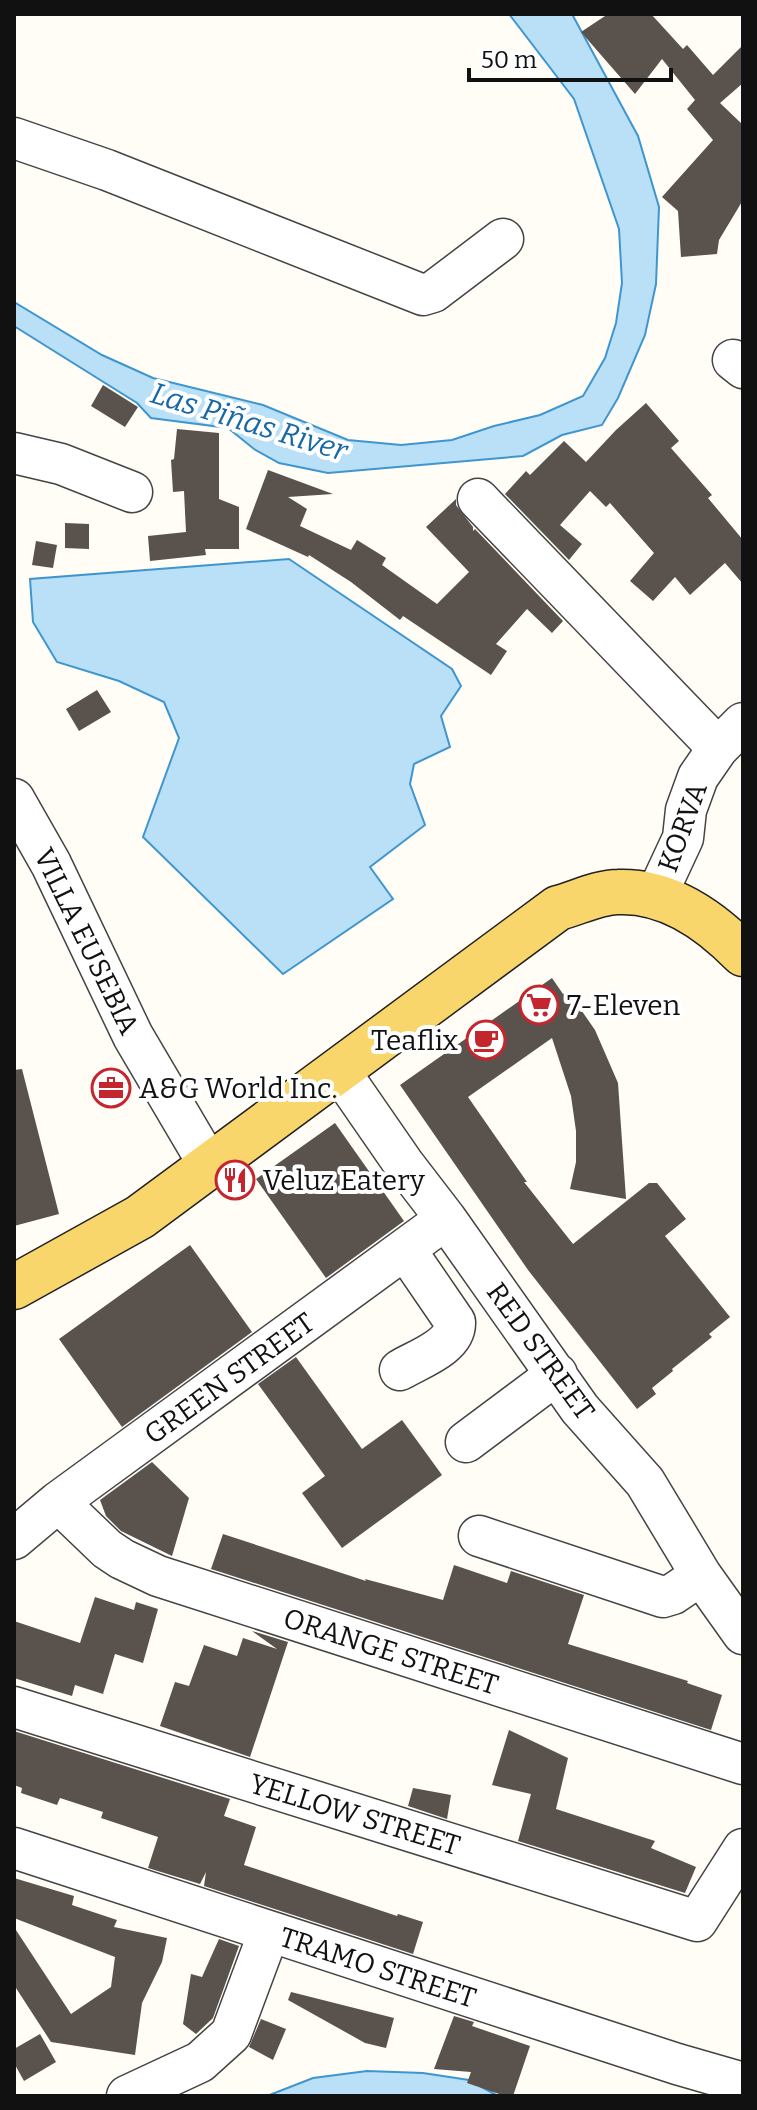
<svg xmlns="http://www.w3.org/2000/svg" width="757" height="2110" font-family="Bitter,serif">
	<style>
		.water { fill: #b9e0f7; stroke: #3f96cf; stroke-width: 2 }
		.building { fill: #5a524d }
		.lines { fill: none; stroke-linecap: round; stroke-linejoin: round }
		.minor-casing { stroke: #444; stroke-width: 43 }
		.major-casing { stroke: #222; stroke-width: 47 }
		.minor { stroke: #fff; stroke-width: 40 }
		.major { stroke: #f9d66b; stroke-width: 44 }
		.labels { text-anchor: middle; stroke-width: 8; stroke-linejoin: round; paint-order: stroke }
		.street-label { font-size: 28px; fill: #111; stroke: #fff }
		.poi-label { font-size: 28px; fill: #111; stroke: #fff; text-anchor: start }
		.water-label { font-size: 30px; font-style: italic; fill: #1768a6; stroke: #fff }
	</style>
	<rect width="100%" height="100%" fill="#fffdf5"/>
	<path class="water" d="M509,14h63l66,122 21,71 -3,77 -11,51 -27,63 -16,27 -40,10 -39,21 -195,17 -49,-10 -25,-14 -26,-21 -77,-10 -14,-15 -123,-77v-24l88,53 51,23 110,27 85,35 53,5 51,-5 42,-14 46,-11 43,-19 22,-38 11,-35 6,-40 -3,-54 -45,-130z
		M289,559l163,110 9,17 -20,30 9,31 -36,17 -4,20 15,41 -55,42 23,32 -110,75 -140,-137 36,-99 -15,-36 -45,-21 -62,-19 -24,-40 -3,-43z
		M367,2071l56,2 46,7 29,16h-231l46,-18z"/>
	<path class="building" d="M608,14h43l32,35 4,-4 26,30 30,-30v38l-23,20 23,22v75l-24,40 -2,14 -36,3 -3,-46 -16,-14 51,-57 -26,-31 8,-9 -33,-41 -27,35 -54,-62z
		M103,385l35,22 -13,20 -34,-21z
		M646,403l33,38 -8,7 41,47 -4,3 35,42v44l-18,-21 -35,32 -15,-18 -22,24 -23,-20 24,-28 -44,-50 -4,4 -16,-16 -30,34 22,19 -13,16 -64,-66 21,-23 4,4 34,-34 22,21 30,-32z
		M177,429l42,4v66l20,8v42h-34l1,6 -56,6 -2,-25 38,-4 -2,-41 -11,1 -2,-32 3,-1z
		M268,470l65,24 -45,3 19,12 -7,17 51,24 6,-10 29,18 -4,7 55,39 32,-32 -43,-45 30,-28v6l17,22v4l2,-2 88,92 -11,12 -25,-24 -31,35 11,7 -16,24 -88,-59 -3,4 -49,-38 -42,-27 -1,2 -62,-28z
		M65,523l24,1v25l-24,-1z
		M36,541l21,4 -4,23 -21,-3z
		M97,690l14,22 -32,19 -13,-22z
		M552,978l11,16 5,-3 27,39 23,53 8,116 -56,-10 6,-27v-31l-5,-35 -19,-58 -84,59 59,85h-3l49,62 76,-61h8l29,36 -21,17 65,81 -21,17 3,3 -40,32 1,2 -21,17 4,6 -19,15 -109,-139 -128,-185z
		M22,1069l37,145 -45,12v-156z
		M335,1123l69,98 -78,57 -70,-99z
		M190,1245l62,87 -130,95 -63,-88z
		M296,1357l66,92 40,-29 40,55 -100,73 -40,-55 23,-17 -67,-92z
		M152,1462l37,36 -17,58 -51,-25 -15,-15 -6,-16z
		M223,1534l143,47 -1,-2 78,21 11,-35 53,18 4,-12 73,24 -16,49 120,37 -1,2 35,12 -11,35 -500,-161z
		M95,1597l39,13 2,-8 22,7 -15,54 -28,-9 -12,40 -28,-9 -3,11 -58,-18v-57l66,22z
		M252,1631l36,11 -38,115 -90,-31 15,-44 14,4 15,-41 33,11 6,-18 34,11z
		M509,1730l59,28 -12,51 99,32 -4,7 45,19 -11,26 -167,-52 13,-47 -39,-9z
		M14,1731l216,68 -6,17 32,11 -12,38 153,51 1,-2 25,8 -10,32 -209,-68 2,-14 -6,12 -52,-16 10,-31 -57,-19 2,-6 -43,-14 -3,7 -36,-12 1,-5 -8,-3z
		M413,1788l38,7 -4,24 -39,-13z
		M14,1878l60,18 -2,9 45,15 -3,7 53,11 -5,24 -20,41 -7,52 -84,-13 -37,-57v-58l57,87 40,-27 4,-30 -101,-39z
		M219,1939l20,7 -26,72 -17,16 -13,-10 8,-50 11,3z
		M291,1992l103,26 -8,30 -21,-5 -77,-43z
		M454,2016l20,6 -2,4 58,20 -17,50h-8l-38,-13 4,-11 -37,-3z
		M261,2019l25,10 -13,31 -24,-13z
		M40,2034l16,28 -32,19 -10,-18v-14z"/>
	<g class="lines">
		<defs>
			<path id="minor" d="M14,138l93,32 316,125 10,-3 70,-53
				M733,360l10,8
				M14,453l47,11 71,28
				M478,499l240,249
				M14,799l37,65 82,172 76,129
				M656,896l27,-58 3,-28 12,-33 20,-29 25,-25
				M338,1069l65,94 43,56 134,190 65,73 56,93 42,59
				M400,1370c18,-11 56,-23 55,-48l-50,-73
				M466,1442l91,-68
				M58,1502l49,47 15,10 36,17 585,188
				M479,1536l184,61 10,-3 28,-19
				M14,1539l44,-37 388,-283
				M14,1707l683,214 46,-72
				M14,1848l663,216 66,19
				M127,2096l73,-34 31,-28 38,-102"/>
			<path id="major" d="M14,1287l126,-70 418,-309c19,-5 41,-16 60,-16 50,-2 92,28 125,62"/>
		</defs>
		<use href="#minor" class="minor-casing"/>
		<use href="#major" class="major-casing"/>
		<use href="#minor" class="minor"/>
		<use href="#major" class="major"/>
	</g>
	<defs>
		<symbol id="supermarket-ring" viewBox="-11 -11 22 22"><circle r="9.5" fill="#fff" stroke="#c4262e" stroke-width="1.5"/><path d="M-6-5.5h2.5l.6 2H6L4.5 2H-2.5L-4.4-4H-6ZM-1.5 3.2a1.3 1.3 0 1 0 .1 0ZM3 3.2a1.3 1.3 0 1 0 .1 0Z" fill="#c4262e"/></symbol>
		<symbol id="cafe-ring" viewBox="-11 -11 22 22"><circle r="9.5" fill="#fff" stroke="#c4262e" stroke-width="1.5"/><path d="M-5.5-4.5H6V0H3Q3 3.5 0 3.5H-2.5Q-5.5 3.5-5.5 0ZM3-3.2v2h1.7v-2ZM-6 4.5H4V6H-6Z" fill="#c4262e"/></symbol>
		<symbol id="office-ring" viewBox="-11 -11 22 22"><circle r="9.5" fill="#fff" stroke="#c4262e" stroke-width="1.5"/><path d="M-6-3h4V-5.5h4V-3h4V5H-6ZM-1-4.5V-3h2v-1.5ZM-6 0V1H6V0Z" fill="#c4262e"/></symbol>
		<symbol id="restaurant-ring" viewBox="-11 -11 22 22"><circle r="9.5" fill="#fff" stroke="#c4262e" stroke-width="1.5"/><path d="M-5-6h1v4h1v-4h1v4h1v-4h1v5L-1.5 .5V6h-2V.5L-5-1ZM5-6V6H3V1.5H1.5Q1.5-4 5-6Z" fill="#c4262e"/></symbol>
	</defs>
	<g fill-rule="evenodd">
		<use href="#supermarket-ring" x="517" y="983" width="44" height="44"/>
		<use href="#cafe-ring" x="464" y="1018" width="44" height="44"/>
		<use href="#office-ring" x="89" y="1066" width="44" height="44"/>
		<use href="#restaurant-ring" x="213" y="1158" width="44" height="44"/>
	</g>
	<g class="labels">
		<g class="street-label">
			<text transform="translate(682 827) rotate(-70)" y="10">KORVA</text>
			<text transform="translate(87 941) rotate(64)" y="10">VILLA EUSEBIA</text>
			<text transform="translate(541 1351) rotate(54)" y="10">RED STREET</text>
			<text transform="translate(229 1378) rotate(-36)" y="10">GREEN STREET</text>
			<text transform="translate(391 1651) rotate(18)" y="10">ORANGE STREET</text>
			<text transform="translate(355 1814) rotate(17)" y="10">YELLOW STREET</text>
			<text transform="translate(378 1967) rotate(18)" y="10">TRAMO STREET</text>
		</g>
		<g class="poi-label">
			<text x="567" y="1015">7-Eleven</text>
			<text x="458" y="1050" text-anchor="end">Teaflix</text>
			<text x="139" y="1098">A&amp;G World Inc.</text>
			<text x="263" y="1190">Veluz Eatery</text>
		</g>
		<g class="water-label">
			<text transform="translate(249 422) rotate(17)" y="10">Las Piñas River</text>
		</g>
	</g>
	<rect width="757" height="2110" fill="none" stroke="#111111" stroke-width="32"/>
	<path d="M469 68v12h202v-12" fill="none" stroke="#111111" stroke-width="4"/>
	<text x="481" y="68" font-size="24" fill="#111111" stroke="#ffffff" stroke-width="6" paint-order="stroke">50 m</text>
</svg>
